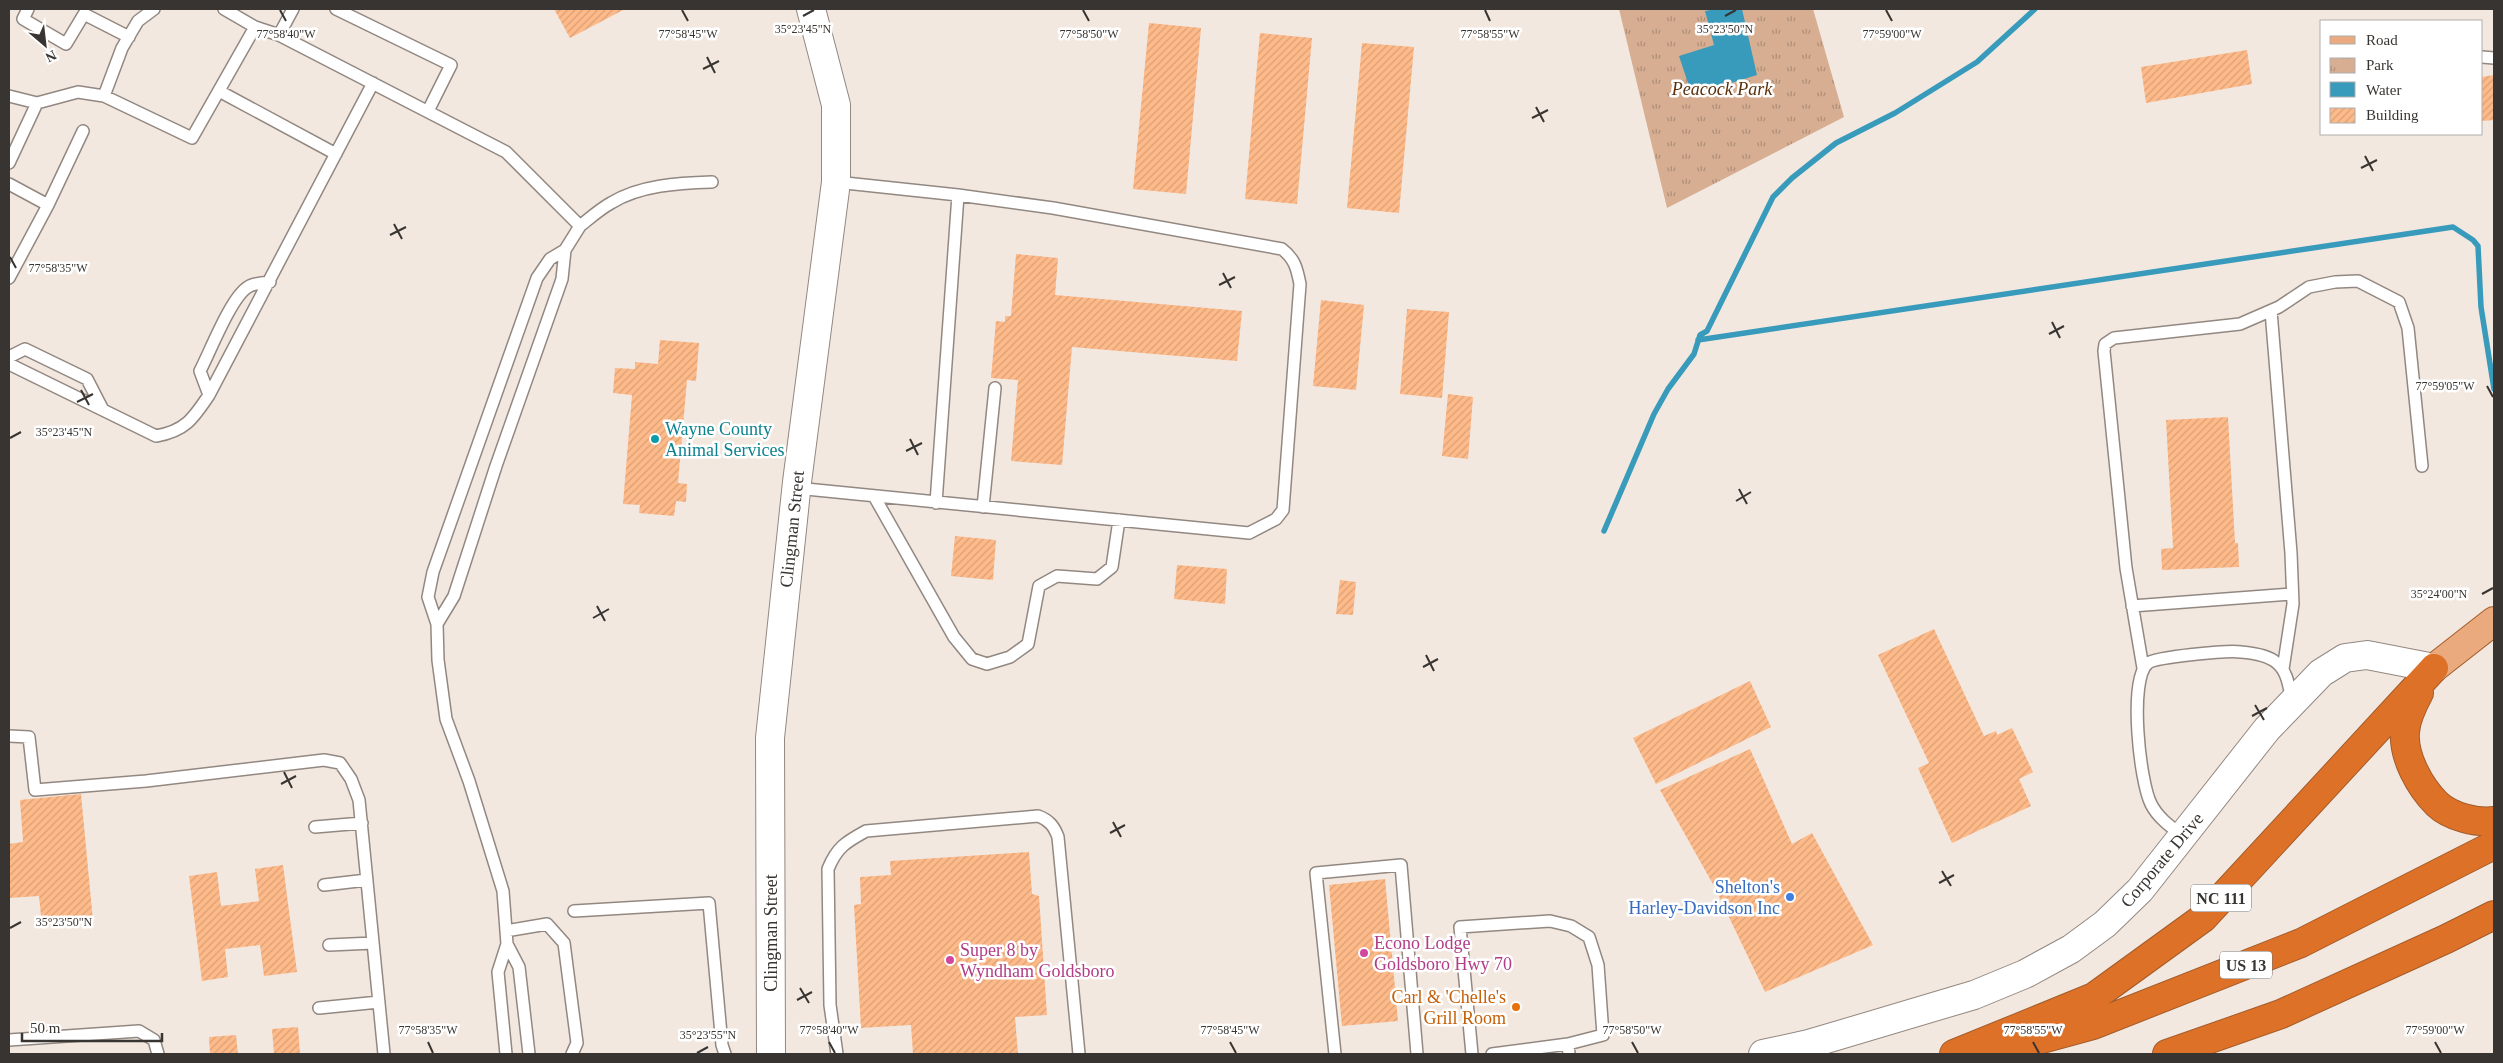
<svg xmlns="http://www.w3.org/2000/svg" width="2503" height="1063" font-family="Georgia,serif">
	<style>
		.park { fill: url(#park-tufts) }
		.water { fill: #389bbb }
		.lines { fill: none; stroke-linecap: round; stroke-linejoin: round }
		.stream { stroke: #389bbb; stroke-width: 5.5 }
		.building { fill: url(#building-hatch) }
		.lane-casing { stroke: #928881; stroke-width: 14 }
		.secondary-casing { stroke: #928881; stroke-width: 30 }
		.primary-casing { stroke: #a35c2b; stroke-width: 30 }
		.highway-casing { stroke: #a35c2b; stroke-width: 30 }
		.lane { stroke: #fff; stroke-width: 11 }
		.secondary { stroke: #fff; stroke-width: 28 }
		.primary { stroke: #ebaa7e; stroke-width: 28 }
		.highway { stroke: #dd7128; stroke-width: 28 }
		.ticks { fill: none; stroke: #383431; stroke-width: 2 }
		.culture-dot { fill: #0f9aa8; stroke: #fff; stroke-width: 2 }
		.shop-dot { fill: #3f7fe0; stroke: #fff; stroke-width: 2 }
		.hotel-dot { fill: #d1479c; stroke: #fff; stroke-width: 2 }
		.food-dot { fill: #e8710a; stroke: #fff; stroke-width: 2 }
		.labels { text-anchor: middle; stroke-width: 5; stroke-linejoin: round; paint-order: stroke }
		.shield { fill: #fff; stroke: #74716f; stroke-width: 1 }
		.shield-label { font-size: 16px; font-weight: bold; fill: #383431 }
		.park-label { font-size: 18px; font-style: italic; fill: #5b300a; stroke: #fff }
		.culture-label { font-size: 18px; fill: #0d838f; stroke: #fff; text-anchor: start }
		.street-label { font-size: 18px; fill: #383431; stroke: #fff }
		.shop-label { font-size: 18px; fill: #366cbe; stroke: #fff; text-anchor: end }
		.hotel-label { font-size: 18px; fill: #b23c85; stroke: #fff; text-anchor: start }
		.food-label { font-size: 18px; fill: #c56008; stroke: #fff; text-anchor: end }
		.ticks-label { font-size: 12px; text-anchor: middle; fill: #383431; stroke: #fff; stroke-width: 5; stroke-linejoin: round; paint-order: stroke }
	</style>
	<defs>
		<pattern id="park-tufts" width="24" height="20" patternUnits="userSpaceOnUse" patternTransform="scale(1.25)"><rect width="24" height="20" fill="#d7ae92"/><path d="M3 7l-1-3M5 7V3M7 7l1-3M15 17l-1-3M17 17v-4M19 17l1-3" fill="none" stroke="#af8e78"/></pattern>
		<pattern id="building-hatch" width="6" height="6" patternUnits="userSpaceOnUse" patternTransform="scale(1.25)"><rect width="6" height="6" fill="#feba89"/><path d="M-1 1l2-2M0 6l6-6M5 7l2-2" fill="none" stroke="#daa077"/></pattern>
	</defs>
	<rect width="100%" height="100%" fill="#f3e8e0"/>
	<path class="park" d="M1619,9h194l31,108 -177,91z"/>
	<path class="water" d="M1716,9h26l15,66 -65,20 -13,-39 35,-11 -9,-34z"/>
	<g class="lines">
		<path class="stream" d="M1698,340l755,-113 20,13 5,6 3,61 13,82
			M1604,531l50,-117 14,-25 26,-35 6,-19 7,-4 66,-134 19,-19 44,-35 59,-30 82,-51 58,-53"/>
	</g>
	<path class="building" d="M554,9h71l-55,29z
		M1149,23l52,5 -15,166 -53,-5z
		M1260,33l52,5 -15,166 -52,-5z
		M1362,43l52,4 -15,166 -52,-5z
		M2247,50l5,34 -106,19 -5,-36z
		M2494,75v45l-12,1v-44z
		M1016,254l42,4 -3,37 187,16 -5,50 -165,-14 -10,118 -51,-4 7,-81 -27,-2 5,-57 9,1v-6h6z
		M1321,300l43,5 -8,85 -43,-4z
		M1407,309l42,3 -7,86 -42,-4z
		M660,340l39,3 -3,38 -9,-1 -9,103 9,1 -1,18 -10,-1 -2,15 -35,-3 1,-8 -17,-1 9,-109 -19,-2 2,-25 20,1v-7l23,2z
		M1448,394l25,3 -5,62 -26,-3z
		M2228,417l7,126h3l1,24 -77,3 -1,-21 12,-1 -7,-128z
		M955,536l41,4 -3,40 -42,-4z
		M1177,565l50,4 -2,35 -51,-5z
		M1340,580l16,2 -3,33 -17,-1z
		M1934,629l50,107 12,-5 1,4 15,-7 21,44 -14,7 12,27 -79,37 -34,-75 11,-5 -51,-108z
		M1750,681l21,46 -115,57 -23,-46z
		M1750,749l42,95 20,-11 61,112 -108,47 -51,-106 -54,-96z
		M81,794l12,127 -51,5 -3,-30 -30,2v-54l14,-2 -3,-42z
		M1029,852l3,42 7,2 8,119 -32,2 3,37h-105l-2,-29 -50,3 -7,-123 7,-1 -1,-27 31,-2 -1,-14z
		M283,865l14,107 -33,4 -4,-31 -35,4 3,28 -26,4 -13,-105 28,-4 4,34 38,-5 -4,-32z
		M1385,879l13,142 -56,5 -13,-141z
		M298,1027l2,27h-26l-2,-25z
		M236,1035l2,19h-28l-1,-17z"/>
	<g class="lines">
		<defs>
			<path id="lane" d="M28,9l-5,10 43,25 18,-30 45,23
				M336,9l115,56 -23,46
				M255,27l24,8 14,-26
				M279,35l227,117 74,74c10,-8 20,-17 31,-23 29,-18 68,-20 101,-21
				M2482,57l12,1
				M219,91l117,63
				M9,96l28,7 41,-11 26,4 88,42 63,-111 -31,-18
				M104,96l18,-48 16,-27 16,-12
				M9,163l28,-60
				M9,184l39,21 -39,73
				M48,205l35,-74
				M565,250l-15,9 -13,19 -104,294 -5,25 9,27 17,-28 42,-130 66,-187 3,-29 15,-24
				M2271,311l20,242 2,51 -10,65
				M9,357l16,-8 62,30 16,31
				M9,364l147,72c29,-5 37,-17 53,-41l164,-312
				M209,395l-9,-24c10,-19 31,-74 48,-84 6,-4 14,-4 22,-5
				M796,488l453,45 27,-14 7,-9 17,-226c-3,-15 -5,-25 -18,-35l-229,-41 -95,-13 -122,-13
				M874,496l80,141 18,22 15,5 23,-7 18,-13 11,-58 18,-10 40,3 15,-12 7,-47
				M936,503l22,-308
				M983,507l12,-119
				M2132,606l160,-12
				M437,624l1,36 8,59 23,62 34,110 4,53 -9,28 8,82
				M2143,668l-17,-100 -22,-217 1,-7 9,-6 126,-14 39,-17 30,-20 26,-5 23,-1 41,21 9,26 14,138
				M9,736l20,1 6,53 111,-9 178,-21 16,3 11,16 8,21 25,254
				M315,827l47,-4
				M2183,836c-12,-9 -25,-18 -32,-32 -11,-21 -23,-125 -3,-141 8,-6 80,-13 93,-11 12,1 27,3 36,11 11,9 12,25 15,38
				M324,885l43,-5
				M574,911l135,-8 13,142 3,9
				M506,931l41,-7 17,19 13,100 -5,11
				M507,944l12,23 10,87
				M329,945l44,-2
				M319,1008l60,-6
				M9,1040l130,-9 15,9 4,14
				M837,1054l-7,-49 -2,-136c9,-22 18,-27 38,-38l172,-15c11,4 16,10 20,21l21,217
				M1335,1054l-19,-181 85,-8 16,189
				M1472,1054l-12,-127 90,-6 21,5 18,11 9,28 5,70 -35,9 1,10
				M1492,1054l76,-10"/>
			<path id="secondary" d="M771,1054l-1,-316 27,-256 39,-300v-77l-25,-96
				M1763,1054l46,-10 165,-49 51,-21 46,-25 34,-25 35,-34 127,-161 54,-56 24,-15 22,-3 67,13"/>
			<path id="primary" d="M2434,668l60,-47"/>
			<path id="highway" d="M2419,693c-7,13 -13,25 -14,39 -2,25 15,55 32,72 14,13 39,19 57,17
				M2005,1049l88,-24 208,-82 193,-98
				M1954,1054l140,-57 109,-79 231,-250
				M2167,1054l114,-40 165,-75 48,-24"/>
		</defs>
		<use href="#lane" class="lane-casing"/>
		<use href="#secondary" class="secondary-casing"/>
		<use href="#primary" class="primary-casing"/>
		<use href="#highway" class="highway-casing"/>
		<use href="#lane" class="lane"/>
		<use href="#secondary" class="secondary"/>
		<use href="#primary" class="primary"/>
		<use href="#highway" class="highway"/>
	</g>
	<path class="ticks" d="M280,10l6,11M682,10l6,11M1083,10l6,11M1485,10l5,11M1886,10l6,11M803,16l11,-6M1725,16l11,-6M707,57l8,16M703,69l16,-8M1536,107l8,15M1532,118l16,-8M2365,156l8,15M2361,168l16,-8M394,224l8,15M390,235l16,-8M10,257l6,11M1223,273l8,15M1219,285l16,-8M2052,322l8,16M2049,334l15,-8M2487,386l6,11M81,390l8,15M77,402l16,-8M10,438l11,-6M910,439l8,16M906,451l16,-8M1739,489l8,15M1736,501l15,-9M2482,594l11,-6M597,606l8,15M593,618l16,-9M1426,655l8,16M1423,667l15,-8M2255,705l9,15M2252,716l15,-8M284,772l8,16M281,784l15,-8M1113,822l8,15M1110,833l15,-8M1942,871l9,15M1939,883l15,-8M10,928l11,-6M800,988l9,15M797,1000l15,-8M428,1042l5,11M829,1042l6,11M1230,1042l6,11M1632,1042l6,11M2033,1042l6,11M2435,1042l6,11M697,1053l11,-6"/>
	<circle class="culture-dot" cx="655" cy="439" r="5"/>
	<circle class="shop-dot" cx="1790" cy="897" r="5"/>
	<g class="hotel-dot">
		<circle cx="1364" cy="953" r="5"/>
		<circle cx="950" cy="960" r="5"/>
	</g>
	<circle class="food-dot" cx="1516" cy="1007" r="5"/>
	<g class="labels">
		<g class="shield">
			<rect x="2191" y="884.5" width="60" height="27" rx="4"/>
			<rect x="2220" y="951.5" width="52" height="27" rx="4"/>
		</g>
		<g class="shield-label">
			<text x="2221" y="904">NC 111</text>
			<text x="2246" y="971">US 13</text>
		</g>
		<g class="park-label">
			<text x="1722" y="95">Peacock Park</text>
		</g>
		<g class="culture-label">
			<text x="665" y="435">Wayne County<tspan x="665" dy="21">Animal Services</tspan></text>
		</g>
		<g class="street-label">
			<text transform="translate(792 529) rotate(-84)" y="6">Clingman Street</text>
			<text transform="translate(2162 860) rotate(-50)" y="6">Corporate Drive</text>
			<text transform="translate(771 933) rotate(-90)" y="6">Clingman Street</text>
		</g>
		<g class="shop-label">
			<text x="1780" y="893">Shelton's<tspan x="1780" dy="21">Harley-Davidson Inc</tspan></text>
		</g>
		<g class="hotel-label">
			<text x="1374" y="949">Econo Lodge<tspan x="1374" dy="21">Goldsboro Hwy 70</tspan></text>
			<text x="960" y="956">Super 8 by<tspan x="960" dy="21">Wyndham Goldsboro</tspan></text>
		</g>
		<g class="food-label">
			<text x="1506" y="1003">Carl &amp; 'Chelle's<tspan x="1506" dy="21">Grill Room</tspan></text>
		</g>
	</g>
	<g class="ticks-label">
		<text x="803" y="33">35°23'45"N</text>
		<text x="1725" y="33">35°23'50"N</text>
		<text x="286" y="38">77°58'40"W</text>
		<text x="688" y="38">77°58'45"W</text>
		<text x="1089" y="38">77°58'50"W</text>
		<text x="1490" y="38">77°58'55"W</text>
		<text x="1892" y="38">77°59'00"W</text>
		<text x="58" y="272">77°58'35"W</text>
		<text x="2445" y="390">77°59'05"W</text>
		<text x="64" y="436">35°23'45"N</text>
		<text x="2439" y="598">35°24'00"N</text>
		<text x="64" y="926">35°23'50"N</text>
		<text x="428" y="1034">77°58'35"W</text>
		<text x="829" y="1034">77°58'40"W</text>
		<text x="1230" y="1034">77°58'45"W</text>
		<text x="1632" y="1034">77°58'50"W</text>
		<text x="2033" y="1034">77°58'55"W</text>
		<text x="2435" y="1034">77°59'00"W</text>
		<text x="708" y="1039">35°23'55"N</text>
	</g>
	<rect width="2503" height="1063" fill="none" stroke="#383431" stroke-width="20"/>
	<rect x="2320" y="20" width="162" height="115" fill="#ffffff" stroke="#afaead"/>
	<rect x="2330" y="36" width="25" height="8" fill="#ebaa7e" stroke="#afaead"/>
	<text x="2366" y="45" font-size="15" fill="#383431">Road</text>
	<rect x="2330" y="58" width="25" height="15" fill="url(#park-tufts)" stroke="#afaead"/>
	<text x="2366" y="70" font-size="15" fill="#383431">Park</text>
	<rect x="2330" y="82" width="25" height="15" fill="#389bbb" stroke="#afaead"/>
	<text x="2366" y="95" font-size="15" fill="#383431">Water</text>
	<rect x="2330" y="108" width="25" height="15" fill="url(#building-hatch)" stroke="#afaead"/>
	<text x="2366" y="120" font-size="15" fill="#383431">Building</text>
	<g transform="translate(45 45) rotate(152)" stroke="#ffffff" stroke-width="4" paint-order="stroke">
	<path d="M0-4L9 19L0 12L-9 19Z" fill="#383431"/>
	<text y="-8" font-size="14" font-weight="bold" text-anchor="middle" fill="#383431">N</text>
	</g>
	<path d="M22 1033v8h140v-8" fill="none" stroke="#383431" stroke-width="2.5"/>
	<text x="30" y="1033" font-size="15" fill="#383431" stroke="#ffffff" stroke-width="4" paint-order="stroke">50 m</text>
</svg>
